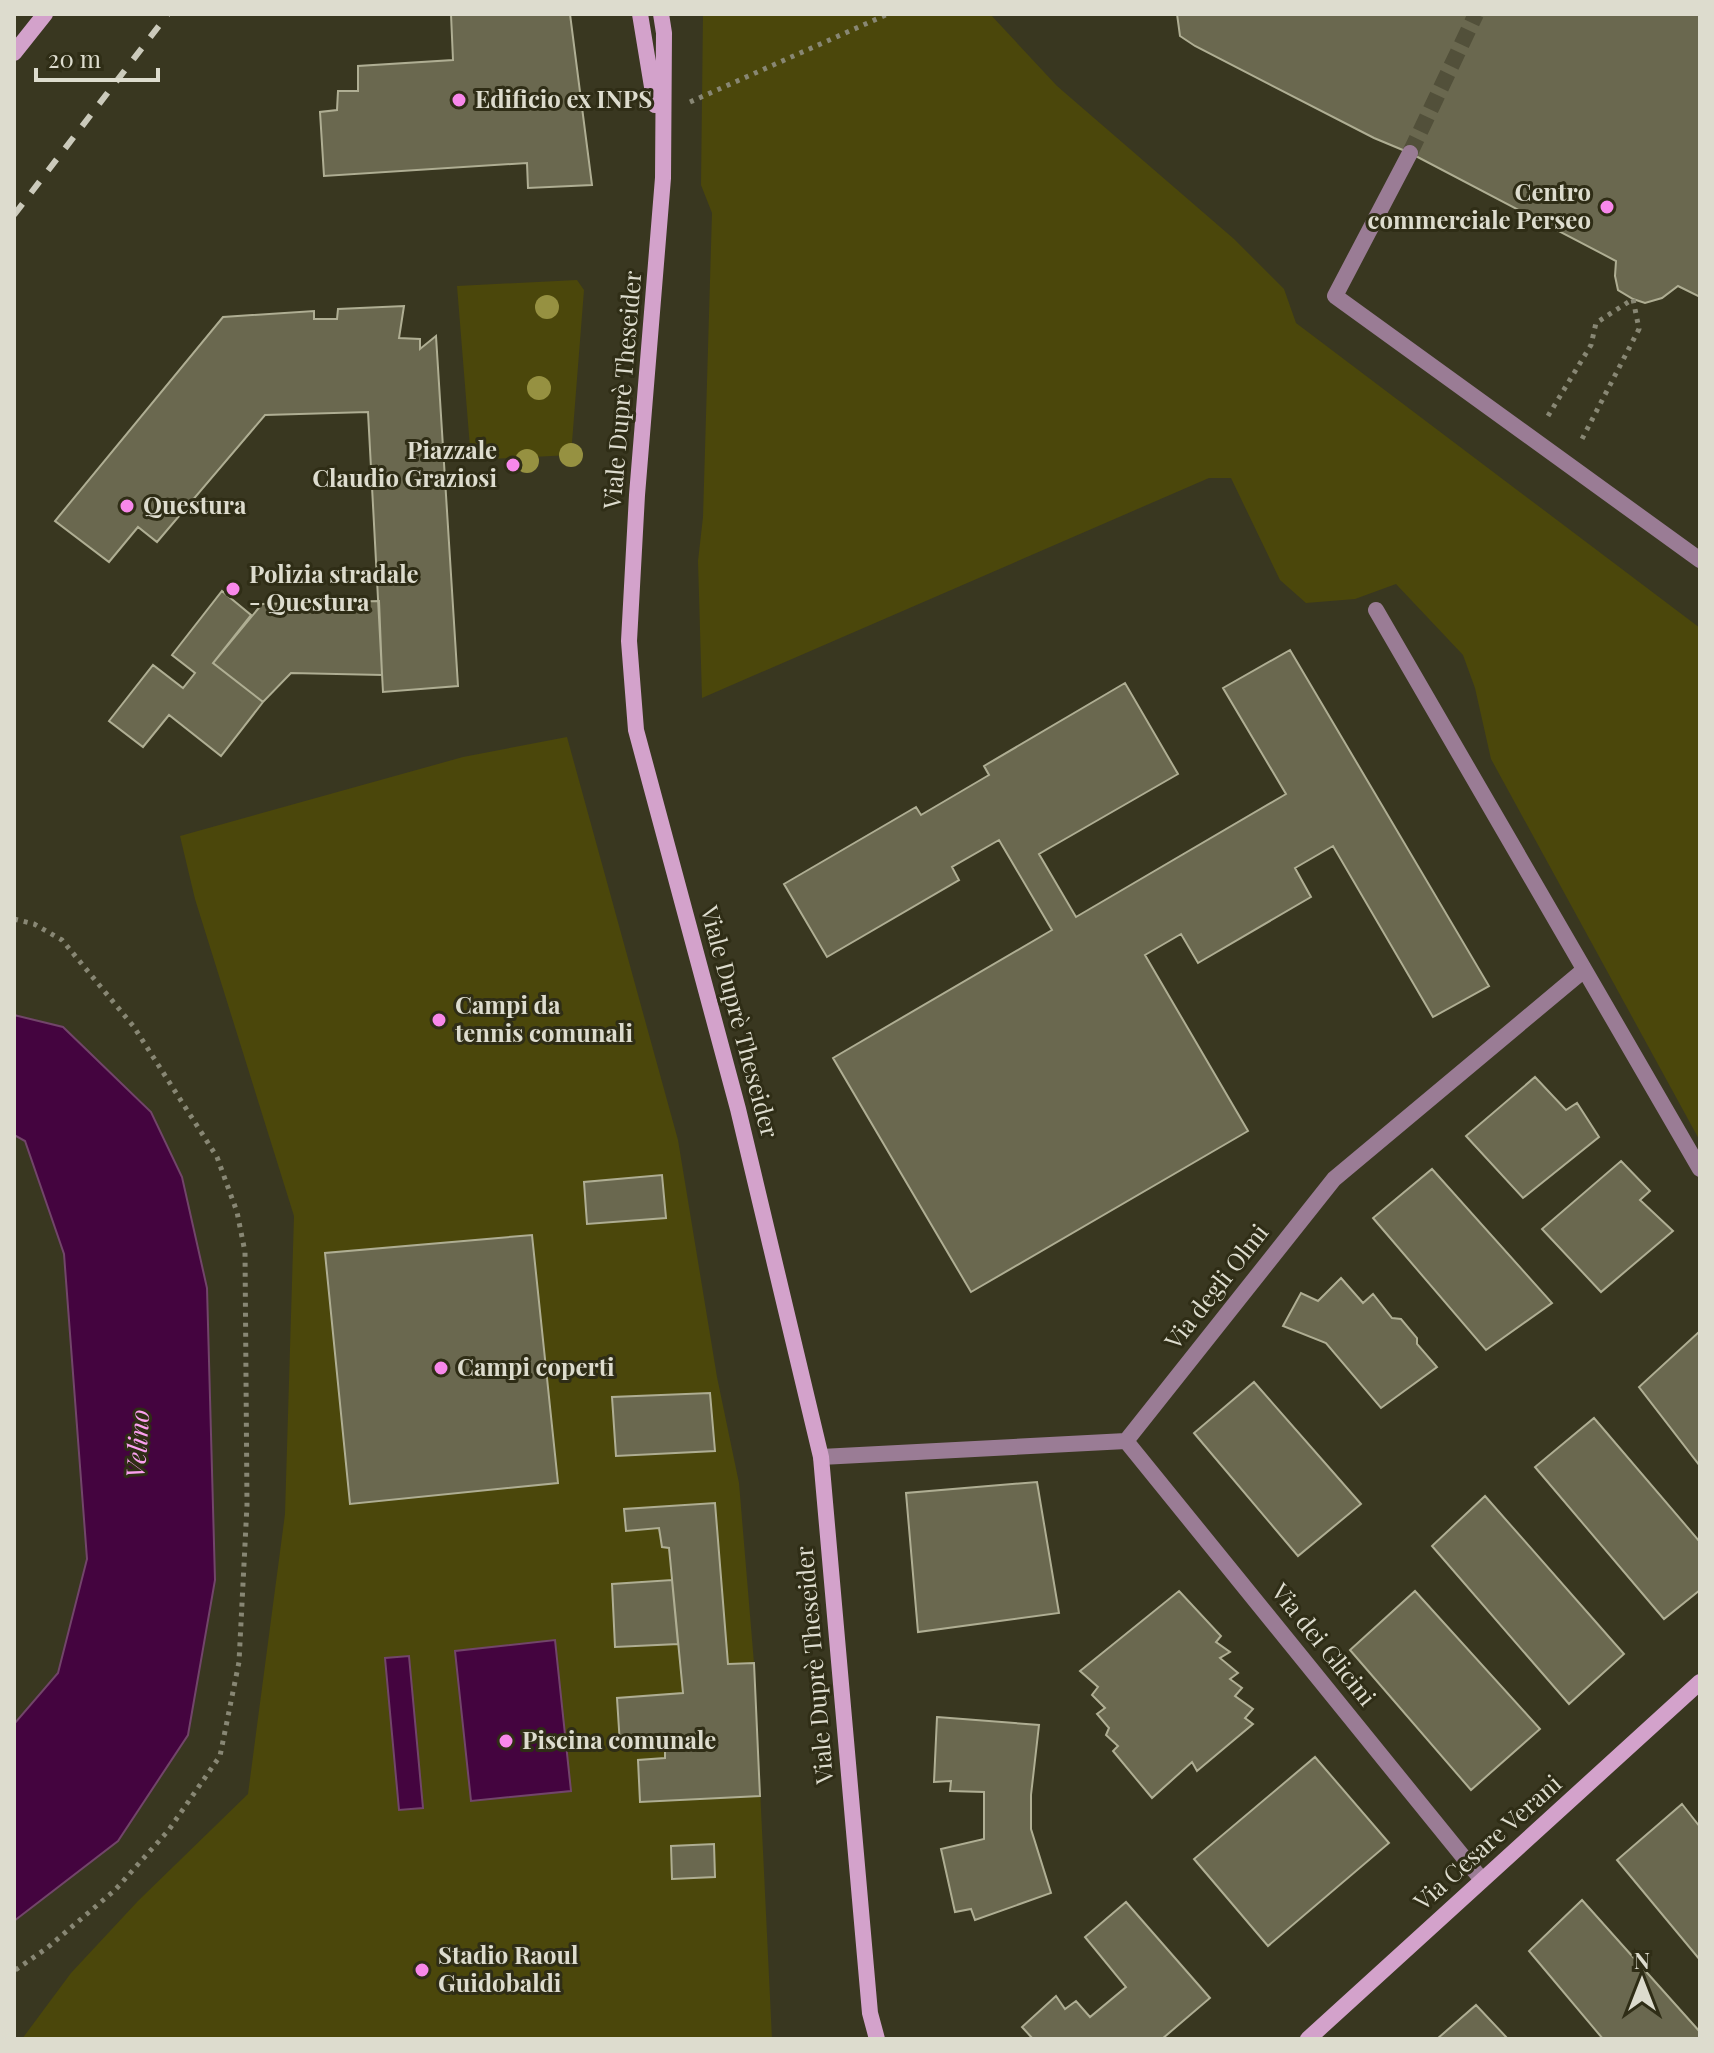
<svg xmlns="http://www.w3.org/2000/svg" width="1714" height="2053" font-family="'Playfair Display',serif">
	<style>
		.green { fill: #4b470b }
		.water { fill: #44043f; stroke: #72456a; stroke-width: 2 }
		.building { fill: #6a684f; stroke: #afae93; stroke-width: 2 }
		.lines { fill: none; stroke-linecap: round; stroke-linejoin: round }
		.street-tunnel { stroke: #52503a; stroke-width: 16; stroke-dasharray: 16 8; stroke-linecap: butt }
		.path { stroke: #888774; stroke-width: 5; stroke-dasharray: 4 6; stroke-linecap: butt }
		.street { stroke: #9a7c95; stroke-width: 16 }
		.secondary { stroke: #d3a2cb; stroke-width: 16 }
		.rail { stroke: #cbcabb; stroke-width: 6; stroke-dasharray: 14 14; stroke-linecap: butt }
		.tree { fill: #969141 }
		.poi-dot { fill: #f888ea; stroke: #2f2d16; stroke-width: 3 }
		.labels { text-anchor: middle; stroke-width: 6; stroke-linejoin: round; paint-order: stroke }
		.poi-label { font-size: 24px; font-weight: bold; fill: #dddcce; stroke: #2f2d16; text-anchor: start }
		.street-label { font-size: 24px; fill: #dddcce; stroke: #2f2d16 }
		.water-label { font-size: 26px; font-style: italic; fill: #fba0ef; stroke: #2f2d16 }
	</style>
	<rect width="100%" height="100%" fill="#393720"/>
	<path class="green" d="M703,14h287l67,72 177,153 50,50 12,34 404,305v513l-209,-382 -16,-71 -12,-33 -67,-71 -41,15 -49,4 -26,-23 -49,-102h-22l-507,220 -4,-137 5,-44 9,-304 -11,-28z
		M577,280l7,10 -13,165 -100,5 -14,-174z
		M567,737l111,403 39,237 22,106 15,180 18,376h-750l49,-66 67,-72 110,-107 37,-280 9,-298 -99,-317 -15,-63 283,-79z"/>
	<path class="water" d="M14,1015l49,12 88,85 31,65 25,111 8,292 -27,155 -70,106 -104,80v-197l44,-51 29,-114 -23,-305 -39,-113 -11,-6z
		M555,1640l16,151 -100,10 -16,-150z
		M409,1656l14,152 -24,2 -14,-152z"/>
	<path class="building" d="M451,14h119l22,171 -64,3 -1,-25 -203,13 -4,-64 17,-2 1,-19h20v-25l95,-6z
		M1177,14h523v283l-22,-11 -16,12 -17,5 -12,-4 -15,-9 -3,-14 1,-15 -206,-108 -36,-15 -179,-92 -15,-10z
		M404,306l-5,32 21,1v10l16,-13 22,350 -75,6 -15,-280 -103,3 -108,127 -19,-15 -29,35 -54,-41 168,-204 91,-6v8h23l1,-10z
		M222,591l29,24 -38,48 50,39 -42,54 -52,-41 -26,32 -34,-26 44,-56 30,23 12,-15 -23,-18z
		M379,601l3,74 -91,-2 -28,29 -50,-39 49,-59z
		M1290,650l199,336 -56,31 -100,-171 -38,22 16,29 -113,66 -17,-29 -36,21 103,176 -277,161 -138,-234 219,-128 -53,-90 -47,27 7,13 -132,77 -43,-73 132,-77 5,8 68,-40 -5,-9 141,-83 53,91 -139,80 37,63 210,-123 -63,-106z
		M1535,1077l31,33 11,-7 22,34 -76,61 -57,-62z
		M1621,1161l29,30 -10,9 33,31 -72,61 -59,-63z
		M1432,1169l120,134 -66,47 -113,-132z
		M662,1175l4,43 -79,6 -3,-42z
		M532,1235l26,248 -208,21 -25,-251z
		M1341,1278l22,25 10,-9 19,24 9,1 16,19v6l20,23 -56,41 -55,-65 -43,-17 18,-33 17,8z
		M1700,1331v135l-61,-79z
		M1254,1382l107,122 -63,52 -104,-123z
		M710,1393l5,58 -99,5 -4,-59z
		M1594,1418l106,124v48l-36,29 -129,-152z
		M1037,1482l22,131 -141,19 -12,-139z
		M1485,1496l139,158 -55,50 -137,-158z
		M715,1503l13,161 26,-1 6,133 -120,6 -2,-42 27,-2v-16l-45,3 -3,-47 66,-5 -14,-145 -7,-1 -3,-19 -33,3 -2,-22z
		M672,1580l6,64 -63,3 -3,-63z
		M1179,1591l42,45 -5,6 14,10 -10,6 18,15 -8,6 12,9 -7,8 18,13 -8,9 8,6 -56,47 -5,-9 -40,36 -39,-47 5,-5 -12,-11 3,-7 -12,-14 8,-6 -13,-13 6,-8 -18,-16z
		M1415,1591l125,138 -69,61 -121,-140z
		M937,1717l102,8 -8,70v34l20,64 -76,27 -4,-11 -16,3 -14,-63 43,-10v-47l-34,-1 1,-10 -17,1z
		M1315,1757l74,86 -121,103 -74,-87z
		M1682,1804l18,23v133l-83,-100z
		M714,1844l1,33 -43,2 -1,-33z
		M1582,1900l118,132v7h-97l-74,-88z
		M1126,1902l84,96 -48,41h-129l-11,-12 34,-31 9,13 11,-8 14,16 36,-30 -41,-50z
		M1476,2005l32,34h-71z"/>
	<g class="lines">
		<path class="street-tunnel" d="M1410,153l66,-139"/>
		<path class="path" d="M690,102l198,-88
			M1548,416l43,-71 5,-22 37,-24 6,30 -58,112
			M14,919l20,5 28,16 72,87 83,130 20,55 8,40 2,253 -8,157 -19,94 -52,75 -53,59 -68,58 -33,23"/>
		<path class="street" d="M1410,153l-75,143 365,264
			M1376,610l324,559
			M1126,1441l356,439
			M821,1457l305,-16 208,-262 250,-209"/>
		<path class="secondary" d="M640,14l15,91
			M661,14l3,19 -1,145 -26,317 -8,146 7,89 102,379 83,348 49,556 7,26
			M14,53l31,-39
			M1308,2039l392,-357"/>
		<path class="rail" d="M14,215l154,-201"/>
	</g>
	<g class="tree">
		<circle cx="547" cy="307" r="12"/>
		<circle cx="539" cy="388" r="12"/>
		<circle cx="571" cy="455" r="12"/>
		<circle cx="527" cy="461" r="12"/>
	</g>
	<g class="poi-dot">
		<circle cx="459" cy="100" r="8"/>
		<circle cx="1607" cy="207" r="8"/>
		<circle cx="513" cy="465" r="8"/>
		<circle cx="127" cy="506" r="8"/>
		<circle cx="233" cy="589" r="8"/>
		<circle cx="439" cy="1020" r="8"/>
		<circle cx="441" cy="1368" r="8"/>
		<circle cx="506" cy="1741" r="8"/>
		<circle cx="422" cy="1970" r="8"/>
	</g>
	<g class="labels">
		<g class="poi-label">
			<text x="475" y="108">Edificio ex INPS</text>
			<text x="1591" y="201" text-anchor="end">Centro<tspan x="1591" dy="28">commerciale Perseo</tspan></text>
			<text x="497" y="459" text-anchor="end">Piazzale<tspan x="497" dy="28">Claudio Graziosi</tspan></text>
			<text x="143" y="514">Questura</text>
			<text x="249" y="583">Polizia stradale<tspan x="249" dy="28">- Questura</tspan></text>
			<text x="455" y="1014">Campi da<tspan x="455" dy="28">tennis comunali</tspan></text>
			<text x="457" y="1376">Campi coperti</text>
			<text x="522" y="1749">Piscina comunale</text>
			<text x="438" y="1964">Stadio Raoul<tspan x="438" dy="28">Guidobaldi</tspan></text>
		</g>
		<g class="street-label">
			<text transform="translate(623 390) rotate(-85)" y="8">Viale Duprè Theseider</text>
			<text transform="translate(739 1022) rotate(75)" y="8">Viale Duprè Theseider</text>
			<text transform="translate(1217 1287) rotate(-52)" y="8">Via degli Olmi</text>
			<text transform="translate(1323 1645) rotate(51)" y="8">Via dei Glicini</text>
			<text transform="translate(815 1665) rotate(-95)" y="8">Viale Duprè Theseider</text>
			<text transform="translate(1488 1843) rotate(-42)" y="8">Via Cesare Verani</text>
		</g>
		<g class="water-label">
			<text transform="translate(138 1444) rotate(-86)" y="9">Velino</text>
		</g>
	</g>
	<rect width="1714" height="2053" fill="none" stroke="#dddcce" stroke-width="32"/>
	<g transform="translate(1642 1981)" stroke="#2f2d16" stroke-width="6" paint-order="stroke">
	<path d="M0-6L14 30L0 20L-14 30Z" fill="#dddcce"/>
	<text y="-12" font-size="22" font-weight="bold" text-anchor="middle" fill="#dddcce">N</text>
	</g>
	<path d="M36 68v12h122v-12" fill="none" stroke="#dddcce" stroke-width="4"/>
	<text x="48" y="68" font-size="24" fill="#dddcce" stroke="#2f2d16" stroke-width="6" paint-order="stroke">20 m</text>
</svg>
